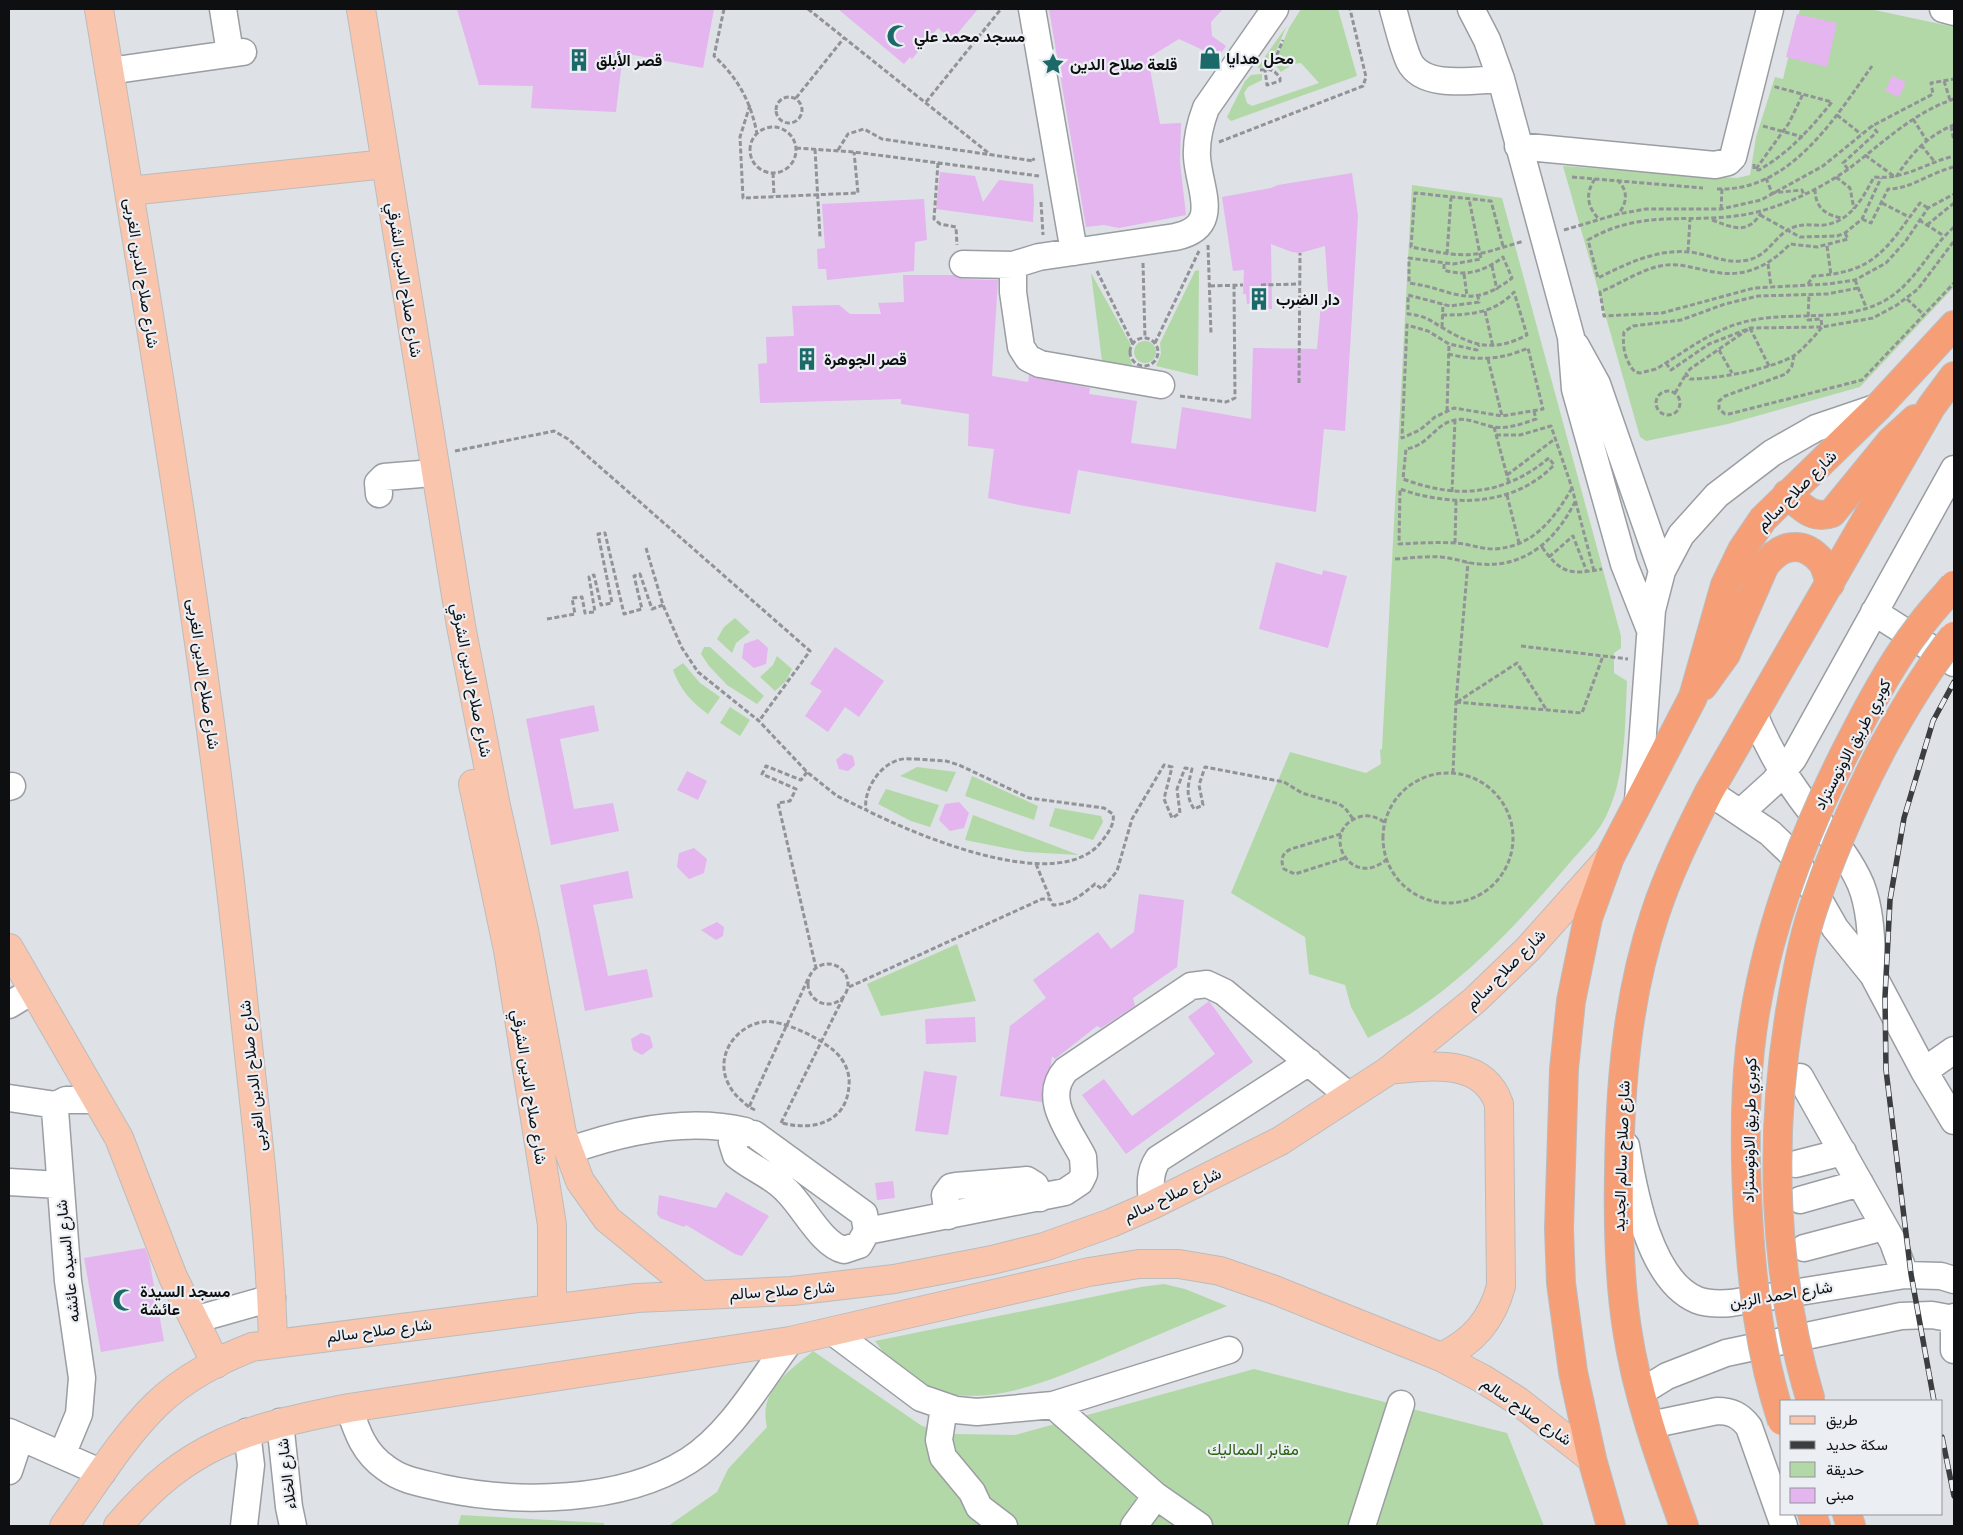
<svg xmlns="http://www.w3.org/2000/svg" width="1963" height="1535" font-family="Lato,Vazirmatn,sans-serif">
	<style>
		.green { fill: #b3d8a7 }
		.building { fill: #e4b5ee }
		.lines { fill: none; stroke-linecap: round; stroke-linejoin: round }
		.minor-casing { stroke: #9a9da2; stroke-width: 29 }
		.major-casing { stroke: #bcbcbc; stroke-width: 30 }
		.highway-casing { stroke: #bcbcbc; stroke-width: 30 }
		.path { stroke: #919397; stroke-width: 3; stroke-dasharray: 5 2.5; stroke-linecap: butt }
		.minor { stroke: #fff; stroke-width: 26 }
		.major { stroke: #fac5ad; stroke-width: 28 }
		.highway { stroke: #f69f76; stroke-width: 28 }
		.rail-casing { stroke: #3b3d3f; stroke-width: 5.5 }
		.rail { stroke: #ebeef3; stroke-width: 4; stroke-dasharray: 11; stroke-linecap: butt }
		.highway-bridge-casing { stroke: #bcbcbc; stroke-width: 30; stroke-linecap: butt }
		.highway-bridge { stroke: #f69f76; stroke-width: 28 }
		.labels { text-anchor: middle; stroke-width: 4.5; stroke-linejoin: round; paint-order: stroke }
		.poi-label { font-size: 16px; font-weight: bold; fill: #0e0f11; stroke: #ebeef3; text-anchor: start }
		.street-label { font-size: 16px; fill: #0e0f11; stroke: #ebeef3 }
		.park-label { font-size: 16px; fill: #2a6010; stroke: #ebeef3 }
	</style>
	<rect width="100%" height="100%" fill="#dee1e6"/>
	<path class="green" d="M1301,9h37l19,67 -126,45 -4,-4 18,-36 6,-6 11,-1v6l-14,7 -4,6 3,10 5,3 67,-23 -18,-20 -8,1 -12,8 -7,-8 15,-36z
		M1800,9h70l84,18v260l-94,100 -132,37 -82,17 -6,-4 -77,-271 174,12 13,-3 6,-38 19,-60 8,2z
		M1286,27l-16,40 -13,1z
		M1412,185l90,13 119,438v12l-7,5v20l13,8c-2,43 -1,91 -19,131 -8,20 -27,37 -41,54 -45,53 -98,110 -157,148 -13,8 -28,16 -42,24l-17,-31 -6,-22 -36,-11 -4,-37 -74,-44 59,-141 76,21 15,-9 -1,-14 2,-1z
		M1199,270l-1,106 -42,-10 5,-12 -1,-11 35,-72z
		M1091,273l40,72 -2,10 3,10 -29,4z
		M1134 352a11 11 0 1 1 22 0a11 11 0 1 1-22 0Z
		M735,618l15,14 -14,11 -4,10 -15,-14 7,-12z
		M704,647h6l54,49 -7,8 -30,-19 -18,-19 -8,-12z
		M777,656l15,13 -6,12 -11,10 -15,-14 13,-12z
		M683,663l17,20 20,14 -12,17c-17,-12 -28,-25 -35,-44z
		M730,707l20,13 -10,16 -20,-13z
		M917,767l39,5 -9,20 -47,-16z
		M972,776l66,30 -4,14 -69,-24z
		M886,789l53,16 -9,22 -19,-6 -33,-17z
		M1055,808l46,8 2,6 -10,18 -44,-14z
		M973,815l106,40 -53,-3 -61,-12z
		M957,944l19,57 -95,15 -14,-32z
		M1164,1284l21,5 42,17c-41,17 -82,34 -123,52 -63,26 -147,65 -207,10 -9,-8 -15,-18 -22,-27l266,-54z
		M813,1351l109,75 32,8 61,1 239,-66 253,64 37,93h-876l49,-34 11,-23 39,-42c-9,-36 21,-55 46,-76z
		M461,1515l143,8v3h-146z"/>
	<path class="building" d="M457,9h257l-11,59 -80,-15 -7,59 -85,-4 2,-22 -54,-1z
		M838,9h140l-26,31 -14,-12 -26,31 -2,-2 -6,7z
		M1049,9h174l-12,13 1,14 14,10 -8,11 -39,-18 -31,19 12,66 21,-1 -1,39 6,53 -67,13 -15,-3 -18,2z
		M1797,14l40,9 -10,44 -41,-10z
		M1892,76l14,6 -7,15 -14,-6z
		M940,172l35,4 8,26 16,-22 34,4 1,17 -1,21 -97,-13z
		M1352,173l6,43 -13,215 -21,-2 -8,83 -238,-42 -8,44 -51,-9 -31,-7 6,-49 -26,-3 1,-32 -68,-10v-5l-141,4 -2,-39 9,-1 -1,-26 28,-1 -2,-30 47,-1 11,9h31l-3,-11 26,-1 -1,-27h51l9,4 35,1 -6,96 36,6 1,-7 61,13 -1,6 48,7 -6,42 45,6 6,-42 69,12 2,-71 64,1 4,-45 8,1 -4,-59 -25,7 -8,-1 -21,-8 1,65 -18,-1v-5l-7,1 -1,-10h-3l1,-24 -11,1 -11,-74 49,-9 7,-3z
		M924,199l3,41 -12,2 -1,29 -87,9 -1,-11h-8l-1,-20 8,-1 -3,-44z
		M1276,562l46,13 1,-5 24,6 -19,72 -69,-19z
		M758,639l10,9 -2,16 -12,4 -12,-10 2,-14z
		M835,647l49,34 -25,36 -14,-10 -17,25 -23,-16 17,-25 -12,-7z
		M594,705l5,26 -39,8 14,70 39,-6 6,28 -68,14 -25,-126z
		M844,753l9,3 2,9 -7,6 -9,-2 -3,-9z
		M687,771l20,10 -9,19 -21,-10z
		M959,802l10,11 -5,15 -14,3 -11,-11 6,-16z
		M694,848l13,11 -3,14 -15,6 -12,-12 2,-14z
		M628,871l5,27 -40,7 15,71 39,-7 6,28 -68,14 -25,-126z
		M1139,894l45,6 -7,67 -44,31 2,8 -34,22 -4,-2 -42,33 -3,-3 -1,9 -9,23v14l-42,-6 10,-70 36,-28 -13,-18 65,-48 13,17 23,-17z
		M717,922l7,5 -1,9 -7,4 -15,-10z
		M1209,1001l44,61 -127,92 -44,-59 22,-16 28,37 48,-35 35,-27 -27,-37z
		M975,1017l1,25 -50,2 -1,-25z
		M641,1033l9,3 3,11 -11,8 -9,-5 -2,-11z
		M924,1071l33,5 -9,59 -33,-4z
		M893,1181l2,17 -18,2 -2,-17z
		M726,1192l43,24 -27,40 -7,-2 -49,-29 -2,2 -24,-9 -3,-4 2,-19 57,13z
		M145,1248l4,10 15,83 -63,11 -17,-94z"/>
	<g class="lines">
		<defs>
			<path id="minor" d="M223,9l7,44
				M1032,9l42,243
				M1393,9c5,17 9,36 16,52 14,29 65,19 92,18
				M1471,9l16,31 14,39 70,258 4,52 49,175 26,66
				M1943,9l11,3
				M109,71l134,-19
				M1518,146l197,19 13,-3 5,-5 37,-148
				M963,264l50,1 26,-8 136,-20c48,-10 24,-47 22,-80 -1,-18 3,-33 9,-49l69,-99
				M1013,265v27l8,55 7,11 12,6 121,21
				M1576,346l21,38 65,187
				M379,494l-1,-11 6,-6 37,-3
				M1874,612l80,51
				M1754,714c11,27 25,53 42,77 21,31 50,59 65,94 11,28 10,61 12,90
				M9,787l3,-1
				M1709,792l61,41 24,23 41,72 38,47 51,96 30,50
				M1638,801l14,-191 10,-39 19,-36 36,-40 55,-42 44,-25 62,-21
				M1741,812l32,-29 20,-24 161,-290
				M9,1005l23,-14
				M1924,1071l30,-21
				M1800,1077l93,165 12,33
				M9,1098l47,7
				M741,1132l13,2 110,80 3,17 -8,14 -15,5c-23,-6 -40,-43 -58,-60 -14,-15 -35,-22 -50,-35l-4,-13z
				M1626,1146c8,45 23,134 71,154 11,4 23,4 34,3l174,-28 36,1 13,4
				M568,1151c56,-20 119,-34 177,-20
				M1796,1164l47,-12
				M9,1182l50,3
				M1800,1200l60,-17
				M1152,1205c-1,-17 -4,-31 6,-46l151,-97
				M948,1216l-3,-21 6,-8 5,-1 71,-6 8,5 5,13
				M867,1231l198,-39 15,-10 4,-8 -1,-17c-13,-26 -42,-59 -17,-87l125,-84 16,-2 17,8 125,104
				M1804,1248l80,-21
				M1954,1317v33
				M194,1320l78,-22
				M833,1332l88,66 35,12 21,2 76,-7 176,-55
				M1641,1392l26,-16 59,-23 175,-37 31,-1 22,4
				M1053,1405l103,91 43,30
				M944,1407l-5,33 4,17 29,35 7,15 25,19
				M349,1408c8,24 15,45 37,60 17,13 36,15 56,20 75,16 179,15 246,-27 42,-26 73,-81 102,-120
				M280,1422l9,85 4,19
				M1650,1425l67,-14c14,0 23,4 32,16l35,99
				M9,1432l93,41
				M62,1455l17,-41 3,-36 -14,-97 -13,-171 1,-5 10,-5h31
				M9,1471l11,-33
				M244,1526l7,-61 -4,-33
				M1134,1526l22,-30
				M1362,1526l39,-122"/>
			<path id="major" d="M99,9c54,329 110,658 144,990 12,115 27,229 30,344
				M361,9l100,617 35,180 28,124 38,203 18,48 27,38 93,76
				M129,191l257,-27
				M473,784l35,166 44,275v84
				M9,948l110,190 54,139 43,87
				M1389,1070c40,-4 94,-13 110,34l2,182c-9,34 -28,56 -60,71
				M64,1526c30,-41 57,-87 93,-122 26,-25 63,-45 95,-57l385,-49 155,-7 102,-12 98,-19 52,-13 67,-24 41,-18 128,-64 108,-70 87,-71 53,-51 82,-92
				M118,1526c71,-84 127,-97 231,-118l441,-67 299,-69 50,-8h40l41,7 52,18 169,68 42,22 35,22 74,58"/>
			<path id="highway" d="M1787,494c15,13 25,26 45,19l59,-72 24,-22
				M1703,686l23,-32 38,-87c15,-23 39,-28 58,-5 4,6 6,15 8,22
				M1812,1514l4,12
				M1847,1514l4,12
				M1611,1526l-19,-67 -19,-87 -12,-89 -2,-54 5,-160 7,-68 17,-83 22,-61 83,-160 32,-112 17,-35 21,-31 115,-112 76,-82
				M1684,1526c-23,-64 -47,-130 -57,-197 -8,-52 -9,-104 -8,-156 1,-88 8,-175 36,-259 14,-43 34,-82 54,-122l222,-385 23,-31"/>
		</defs>
		<use href="#minor" class="minor-casing"/>
		<use href="#major" class="major-casing"/>
		<use href="#highway" class="highway-casing"/>
		<path class="path" d="M724,9l-10,47c24,22 37,46 43,78
			M808,9l183,146
			M1271,69l12,-29
			M1260,70c10,-1 14,-1 20,8v3l-13,4 -2,-15
			M1944,81l6,19
			M776 110a13 13 0 1 1 26 0a13 13 0 1 1-26 0Z
			M796,98l48,-60
			M1954,99c-42,14 -72,45 -107,71 -26,18 -55,32 -86,41 -63,17 -113,-6 -173,29l10,38c28,-14 58,-29 91,-26 21,2 37,13 59,8 22,-5 28,-27 46,-33 10,-4 20,-1 30,-2 26,-3 39,-27 50,-48 31,3 51,-14 80,-21
			M926,102l75,-93
			M750,105l-10,32 3,61 115,-5 -4,-41
			M1837,115l24,19
			M1913,119l14,22
			M1763,126l40,11
			M1951,126l3,15
			M750 150a23 23 0 1 1 46 0a23 23 0 1 1-46 0Z
			M1219,142l144,-56 3,-9 -16,-68
			M1921,145l13,16
			M796,148l58,4 185,24
			M815,149l5,88
			M838,150l10,-16 16,-5 18,10 152,22 -1,-3
			M1865,155l30,22
			M938,163l-4,56 6,5 16,3 1,18
			M1754,164v5l5,1c31,-18 51,-41 73,-68l-60,-16
			M1756,169l33,-46 14,-29
			M1848,169l-5,-6 34,-31 -5,-6
			M773,173l1,23
			M1572,177l131,11
			M1836,177l14,11 4,21
			M1896,177c15,-23 32,-42 58,-52
			M1766,178l6,15 30,-3 2,5
			M1595,179c-10,14 -8,28 4,40
			M1617,180c11,9 11,23 1,34
			M1717,189c73,3 118,-71 155,-123
			M1815,189c0,18 10,26 27,29
			M1041,202l2,33
			M1882,203l27,14
			M1721,209l1,-20
			M1760,215l40,22 37,-1 8,-3 17,-14 19,-41
			M1862,219l9,4 17,-34c23,0 43,-17 66,-22
			M1712,220c20,7 35,16 49,-7
			M1919,220l25,16
			M1927,225l27,-22
			M1564,230l54,-16 28,-5h75l40,-9 62,-34 49,-40 61,-32 -2,-11 23,-4
			M1845,233l3,6 -31,8 -27,-3c-21,22 -45,34 -76,28 -18,-3 -35,-10 -54,-6 -20,4 -40,18 -60,26l4,24 58,-3 92,-25 74,-4 27,-4 31,-17 19,-21 23,-34 26,-14
			M1208,245l3,89
			M1503,246l-12,-45 -76,-8 -4,54c23,4 47,11 71,6 14,-3 28,-8 42,-12
			M1827,246l4,29
			M1688,252l2,-33
			M1447,254l4,-56
			M1143,263l2,75
			M1444,264v6c22,7 41,1 59,-13l9,21c-44,34 -57,11 -103,5v-25l44,6 28,-5 -12,-60
			M1768,264l3,22
			M1492,266l5,24
			M1097,271l36,73
			M1464,274l3,22
			M1855,280l11,27
			M1808,284l5,-8c62,-3 73,-27 107,-73l8,5
			M1261,285l39,-1
			M1210,286l33,-1
			M1858,288l-31,6 -69,2 -33,8 -44,16 -48,6 -9,6c-2,14 1,29 11,40l5,1 16,-4c32,-19 59,-42 97,-49 42,-8 93,2 131,-19 32,-18 44,-51 70,-74
			M1907,299l17,16
			M1485,311l8,36
			M1442,315c28,0 53,-2 72,-23l13,43c-33,17 -53,12 -84,-7 -12,-7 -19,-13 -35,-14v-19l42,11 29,-4 -1,-6
			M1442,327l1,-23
			M1130 352a14 14 0 1 1 28 0a14 14 0 1 1-28 0Z
			M1155,343l44,-92
			M1719,350l13,23
			M1448,354c29,7 53,6 80,-6l15,61 -41,7 -48,-8 -19,9 -15,13 -18,8 5,-113 21,6 21,13 28,6 2,-5
			M1794,355l-2,11 -6,8 -61,22 -6,5v8l6,5h4l133,-34 92,-97
			M1488,359l14,57
			M1666,363l5,7 38,-26 41,-16 72,-1 51,-9 24,-13 21,-16 36,-48
			M1769,366l-19,-38 -60,41 -4,5 4,5c27,0 83,-10 105,-24 10,-8 19,-18 27,-28l-1,-8 -13,1 1,-25
			M1299,383l1,-130
			M1656 403a12 12 0 1 1 24 0a12 12 0 1 1-24 0Z
			M1675,393l11,-19
			M1180,396l46,6 9,-4 -1,-113
			M1447,411l2,-67
			M1534,411l2,8c-14,5 -28,10 -42,8 -13,-2 -26,-10 -39,-7 -21,4 -25,25 -49,29l-3,30c54,20 100,17 146,-21l5,7c-40,42 -103,42 -154,24l-1,55c19,-1 38,-2 57,-1 13,1 25,6 38,6 39,-2 60,-30 78,-61
			M1494,427l15,56
			M1496,435h24l31,-9 21,62 22,83
			M455,451l99,-20 14,8 242,212 -51,70
			M1507,475l49,-37
			M1452,492l3,-72
			M1507,495l12,48
			M1455,543l1,-42
			M1542,547c19,27 29,28 60,22
			M646,548l17,57 19,43 16,24 61,49 48,51 30,24 29,14
			M1549,557l24,-21 14,36
			M1395,559c16,-1 31,-3 46,-2 13,1 25,6 38,7 46,4 76,-23 96,-62
			M547,619l28,-5 -3,-16 10,-1 3,16 10,-1 -6,-35 5,-2 7,30 11,-2 -14,-69 7,-1 19,81 18,-5 -8,-33 6,-2 12,35 11,-4
			M1521,646l107,13
			M1456,702l126,11 21,-57
			M1457,702l60,-39 29,46
			M915,759l31,2 13,4 70,33 75,10 9,6c2,10 -5,19 -11,27 -42,56 -186,-6 -236,-31 -3,-19 13,-45 33,-50 5,-2 11,-1 16,-1z
			M807,772l-6,8 -35,-14 -4,8 34,15 -6,12 -12,2 38,165
			M1383 838a65 65 0 1 1 130 0a65 65 0 1 1-130 0Z
			M1453,773l3,-71 12,-140
			M1384,822c-7,-5 -16,-8 -25,-5 -40,13 -10,73 27,43
			M1341,834l-50,15c-9,4 -11,11 -7,20l11,5 50,-16
			M1036,864l14,34
			M808 984a20 20 0 1 1 40 0a20 20 0 1 1-40 0Z
			M849,987l193,-88h8l3,6c18,-1 29,-10 42,-21l7,5 15,-18 15,-52 32,-54 8,2 -8,32 8,19 8,-5 -3,-24 8,-21 7,1c-4,16 -7,26 2,40l9,-4 -4,-20 6,-18 79,15 18,11 37,11 6,4 8,11
			M749,1107c-8,-7 -15,-12 -20,-22 -15,-27 5,-58 33,-63 19,-4 66,19 78,35 6,7 10,18 9,28 -2,38 -36,46 -67,38
			M755,1110l-6,-3 59,-128
			M781,1123l62,-125"/>
		<use href="#minor" class="minor"/>
		<use href="#major" class="major"/>
		<use href="#highway" class="highway"/>
		<defs>
			<path id="rail" d="M1934,1401l-23,-127 -25,-204 -1,-73 5,-97 14,-82 29,-97 21,-39
				M1942,1437l12,59"/>
		</defs>
		<use href="#rail" class="rail-casing"/>
		<use href="#rail" class="rail"/>
		<defs>
			<path id="highway-bridge" d="M1811,1401c-38,-125 -42,-261 -21,-389 6,-35 12,-70 23,-103 19,-57 43,-111 71,-164 21,-38 43,-75 70,-109
				M1782,1421c-22,-66 -30,-137 -34,-206 -3,-55 -4,-111 2,-166 12,-111 53,-217 105,-316 18,-35 38,-72 62,-103 11,-16 25,-30 37,-45"/>
		</defs>
		<use href="#highway-bridge" class="highway-bridge-casing"/>
		<use href="#highway-bridge" class="highway-bridge"/>
	</g>
	<defs>
		<symbol id="mosque-bare" viewBox="-9 -9 18 18"><path d="M3.5-4.9A6 6 0 1 0 3.5 4.9A5 5 0 1 1 3.5-4.9Z" fill="#1b6968" stroke="#ebeef3" stroke-width="2.5" paint-order="stroke"/></symbol>
		<symbol id="shop-bare" viewBox="-9 -9 18 18"><path d="M-5-2.5h2.3a2.7 3.5 0 0 1 5.4 0H5L5.5 6h-11ZM-1.5-2.5h3a1.5 2.3 0 0 0-3 0Z" fill="#1b6968" stroke="#ebeef3" stroke-width="2.5" paint-order="stroke"/></symbol>
		<symbol id="building-bare" viewBox="-9 -9 18 18"><path d="M-4-6H4V6H1V3H-1V6H-4ZM-2.5-4.3h1.7v1.8h-1.7ZM.8-4.3h1.7v1.8H.8ZM-2.5-1h1.7V.8h-1.7ZM.8-1h1.7V.8H.8Z" fill="#1b6968" stroke="#ebeef3" stroke-width="2.5" paint-order="stroke"/></symbol>
		<symbol id="sight-bare" viewBox="-9 -9 18 18"><path d="M0-6L1.8-2.2L6-1.7L2.9 1.2L3.7 5.4L0 3.3L-3.7 5.4L-2.9 1.2L-6-1.7L-1.8-2.2Z" fill="#1b6968" stroke="#ebeef3" stroke-width="2.5" paint-order="stroke"/></symbol>
	</defs>
	<g fill-rule="evenodd">
		<use href="#mosque-bare" x="882" y="20" width="32" height="32"/>
		<use href="#shop-bare" x="1194" y="42" width="32" height="32"/>
		<use href="#building-bare" x="563" y="44" width="32" height="32"/>
		<use href="#sight-bare" x="1037" y="48" width="32" height="32"/>
		<use href="#building-bare" x="1243" y="283" width="32" height="32"/>
		<use href="#building-bare" x="791" y="343" width="32" height="32"/>
		<use href="#mosque-bare" x="108" y="1284" width="32" height="32"/>
	</g>
	<g class="labels">
		<g class="poi-label">
			<text x="914" y="42">مسجد محمد علي</text>
			<text x="1226" y="64">محل هدايا</text>
			<text x="596" y="66">قصر الأبلق</text>
			<text x="1070" y="70">قلعة صلاح الدين</text>
			<text x="1276" y="305">دار الضرب</text>
			<text x="824" y="365">قصر الجوهرة</text>
			<text x="140" y="1297">مسجد السيدة<tspan x="140" dy="18">عائشة</tspan></text>
		</g>
		<g class="street-label">
			<text transform="translate(142 273) rotate(81)" y="6">شارع صلاح الدين الغربى</text>
			<text transform="translate(405 280) rotate(81)" y="6">شارع صلاح الدين الشرقي</text>
			<text transform="translate(1796 490) rotate(-45)" y="6">شارع صلاح سالم</text>
			<text transform="translate(204 674) rotate(82)" y="6">شارع صلاح الدين الغربى</text>
			<text transform="translate(472 680) rotate(79)" y="6">شارع صلاح الدين الشرقي</text>
			<text transform="translate(1852 744) rotate(-62)" y="6">كوبري طريق الاوتوستراد</text>
			<text transform="translate(1505 969) rotate(-45)" y="6">شارع صلاح سالم</text>
			<text transform="translate(252 1076) rotate(-96)" y="6">شارع صلاح الدين الغربى</text>
			<text transform="translate(530 1087) rotate(81)" y="6">شارع صلاح الدين الشرقي</text>
			<text transform="translate(1749 1130) rotate(-89)" y="6">كوبري طريق الاوتوستراد</text>
			<text transform="translate(1621 1156) rotate(-88)" y="6">شارع صلاح سالم الجديد</text>
			<text transform="translate(1172 1194) rotate(-25)" y="6">شارع صلاح سالم</text>
			<text transform="translate(67 1261) rotate(-96)" y="6">شارع السيده عائشه</text>
			<text transform="translate(782 1290) rotate(-4)" y="6">شارع صلاح سالم</text>
			<text transform="translate(1781 1294) rotate(-9)" y="6">شارع احمد الزين</text>
			<text transform="translate(379 1330) rotate(-7)" y="6">شارع صلاح سالم</text>
			<text transform="translate(1527 1411) rotate(35)" y="6">شارع صلاح سالم</text>
			<text transform="translate(286 1474) rotate(-97)" y="6">شارع الخلاء</text>
		</g>
		<g class="park-label">
			<text x="1253" y="1455">مقابر المماليك</text>
		</g>
	</g>
	<rect width="1963" height="1535" fill="none" stroke="#0e0f11" stroke-width="20"/>
	<rect x="1780" y="1400" width="162" height="115" fill="#ebeef3" stroke="#939599"/>
	<rect x="1790" y="1416" width="25" height="8" fill="#fac5ad" stroke="#939599"/>
	<text x="1826" y="1425" font-size="15" fill="#0e0f11">طريق</text>
	<rect x="1790" y="1441" width="25" height="8" fill="#3b3d3f" stroke="#939599"/>
	<text x="1826" y="1450" font-size="15" fill="#0e0f11">سكة حديد</text>
	<rect x="1790" y="1462" width="25" height="15" fill="#b3d8a7" stroke="#939599"/>
	<text x="1826" y="1475" font-size="15" fill="#0e0f11">حديقة</text>
	<rect x="1790" y="1488" width="25" height="15" fill="#e4b5ee" stroke="#939599"/>
	<text x="1826" y="1500" font-size="15" fill="#0e0f11">مبنى</text>
</svg>
